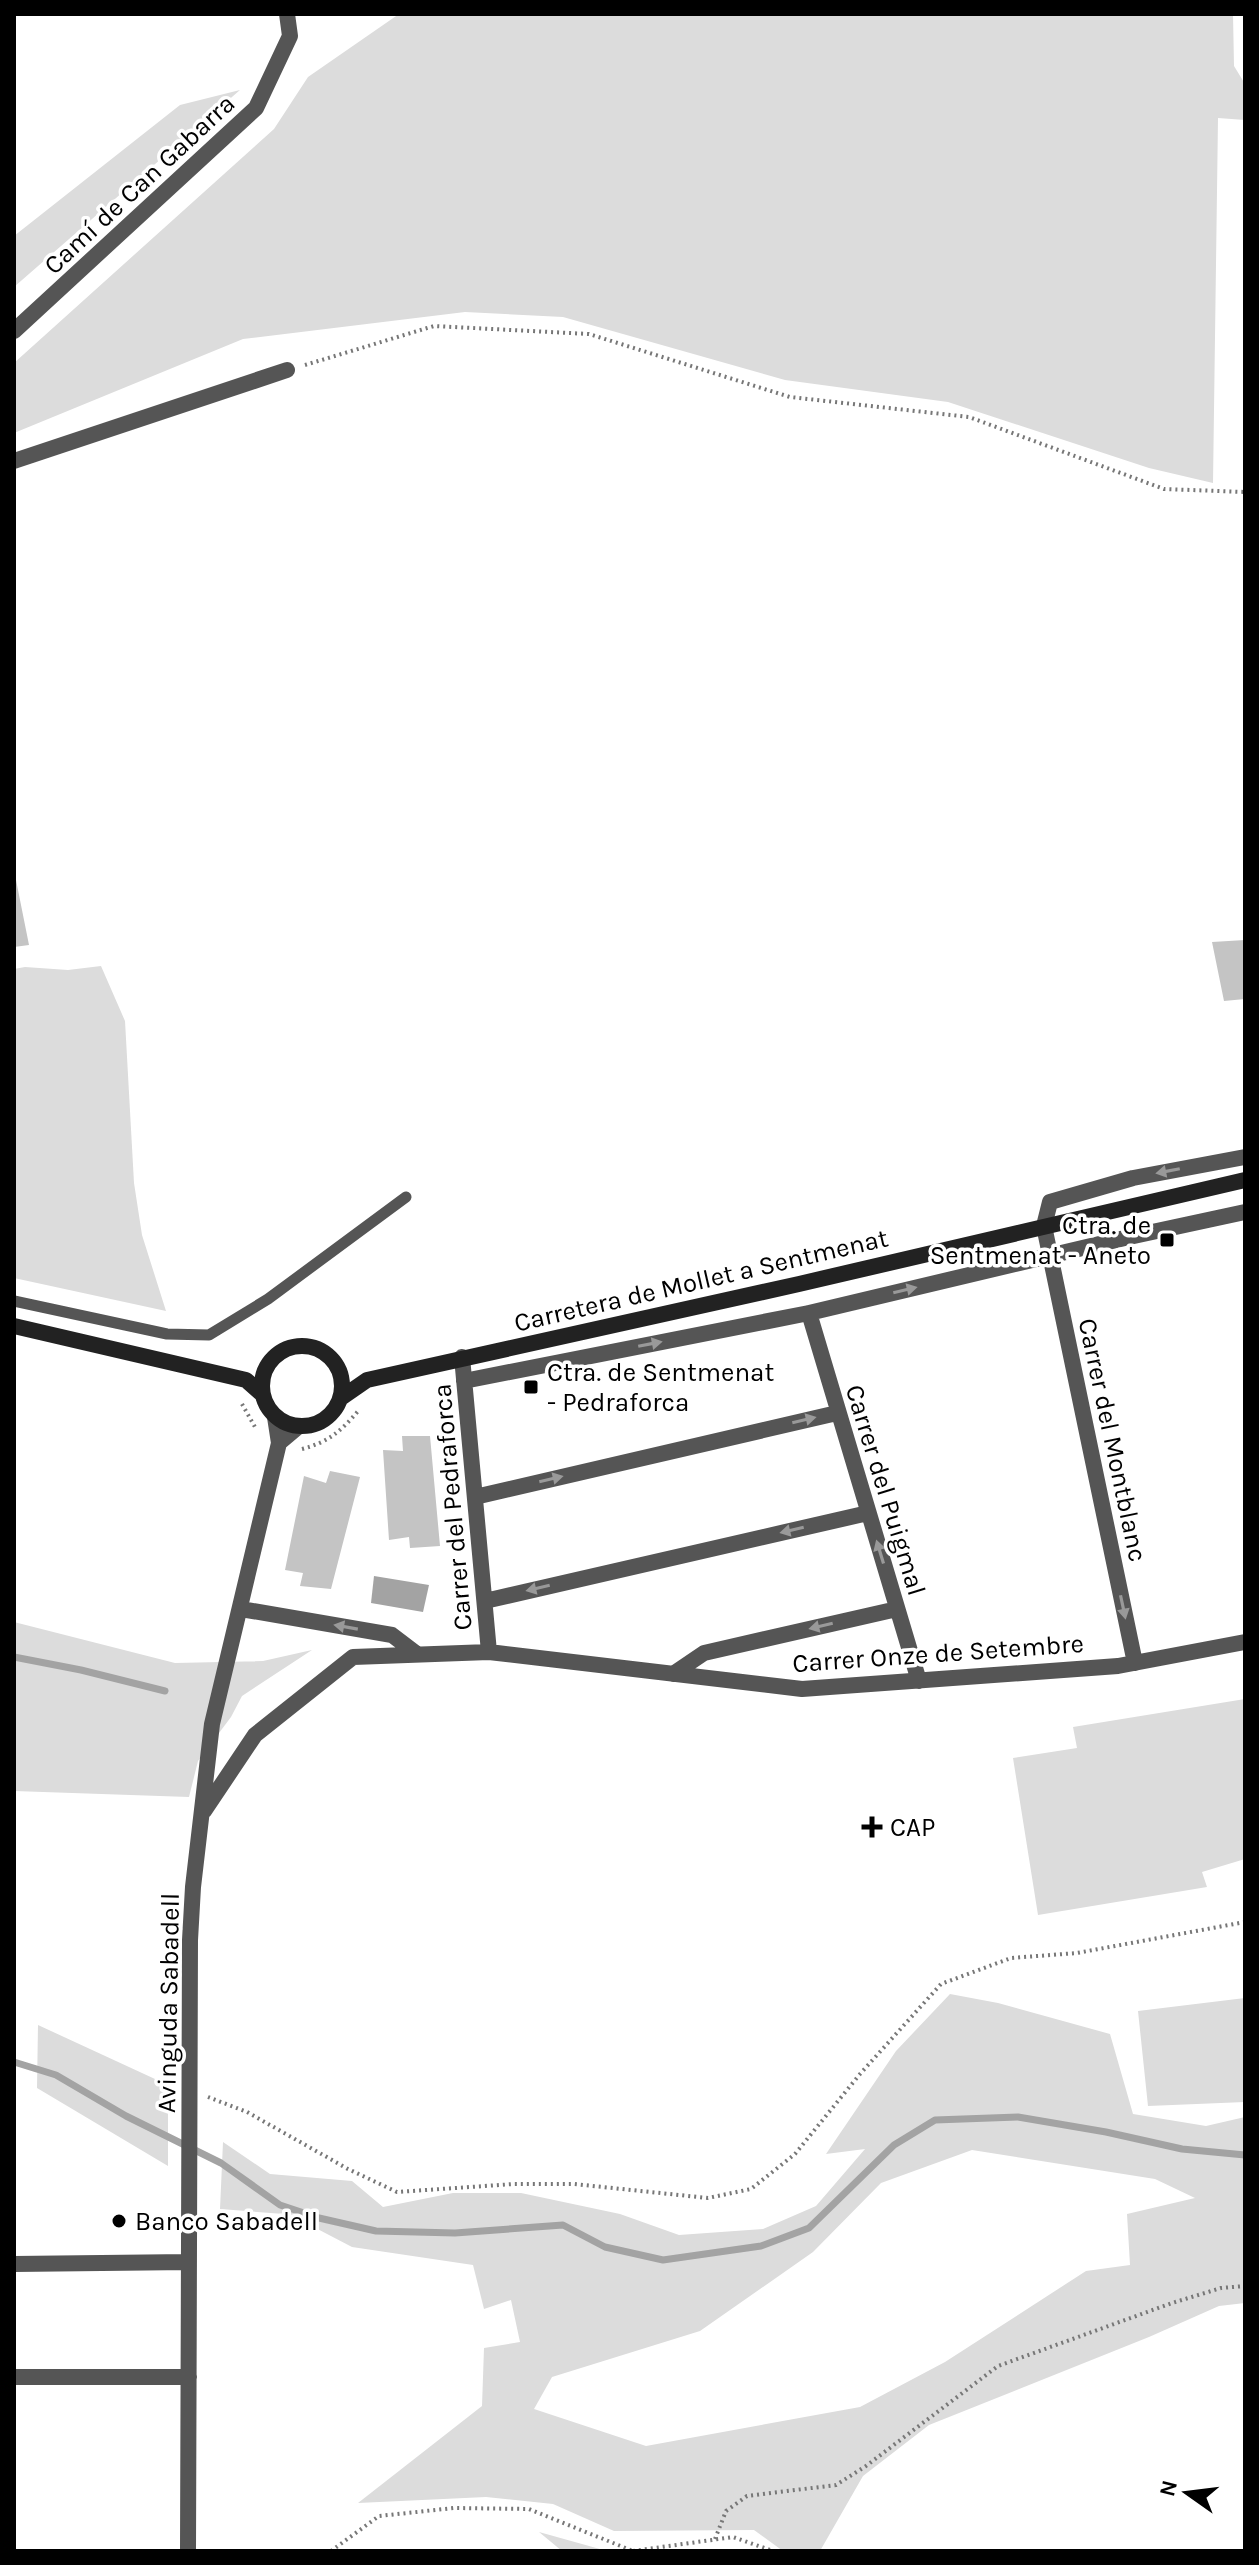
<svg xmlns="http://www.w3.org/2000/svg" width="1259" height="2565" font-family="Karla,sans-serif">
	<style>
		.green { fill: #dcdcdc; fill-rule: evenodd }
		.water { fill: #a3a3a3 }
		.lines { fill: none; stroke-linecap: round; stroke-linejoin: round }
		.stream { stroke: #a3a3a3; stroke-width: 7 }
		.building { fill: #c4c4c4 }
		.path { stroke: #777; stroke-width: 4; stroke-dasharray: 2 4; stroke-linecap: butt }
		.lane { stroke: #555; stroke-width: 11 }
		.street { stroke: #555; stroke-width: 16 }
		.secondary { stroke: #222; stroke-width: 16 }
		.oneway { fill: #999 }
		.poi-dot { fill: #000; stroke: #fff; stroke-width: 3 }
		.labels { text-anchor: middle; stroke-width: 7; stroke-linejoin: round; paint-order: stroke }
		.street-label { font-size: 26px; fill: #000; stroke: #fff }
		.poi-label { font-size: 26px; fill: #000; stroke: #fff; text-anchor: start }
	</style>
	<rect width="100%" height="100%" fill="#fff"/>
	<path class="green" d="M399,14h834l1,52 11,18v36l-27,-2 -5,365 -64,-15 -201,-66 -163,-22 -222,-63 -98,-5 -222,27 -229,94v-70l260,-234 34,-52z
		M240,90l-226,197v-51l166,-131z
		M101,966l24,55 9,162 8,52 24,76 -152,-33v-309l11,-2 43,3z
		M14,1622l161,41 88,-2 49,-11 -70,46 -11,21 -33,44 -9,36 -175,-6z
		M1245,1699v160l-43,13 5,15 -169,28 -25,-157 64,-10 -4,-21z
		M950,1994l48,9 112,31 23,80 73,12 39,-9v186l-26,3 -70,31 -220,88 -66,51 -43,75h-37l-29,-21 -140,1 -61,-27 -67,-7 -128,6 124,-97 2,-58 36,-6 -9,-42 -27,9 -11,-44 -121,-18 -46,-24 -9,-8 -77,-6 3,-67 47,32 82,7 31,26 70,-14h68l99,21 59,21 84,-6 53,-23 49,-57 -39,5 70,-103zM972,2150l183,29 40,19 -68,16 3,51 -44,6 -141,91 -85,45 -214,39 -112,-37 18,-32 148,-46 113,-79 68,-69z
		M1245,1998v104l-97,4 -10,-95z
		M38,2025l130,60v81l-131,-78z
		M539,2532l68,19h-45z"/>
	<path class="water" d="M374,1576l55,9 -6,27 -52,-9z"/>
	<g class="lines">
		<path class="stream" d="M14,1657l67,13 84,21
			M14,2062l42,13 70,41 95,47 59,42 39,13 57,13 79,2 108,-8 42,22 58,13 98,-14 48,-18 85,-83 41,-25 83,-3 88,15 76,17 63,6"/>
	</g>
	<path class="building" d="M14,870l15,75 -15,2z
		M1245,940v59l-21,2 -12,-59z
		M402,1436h28l10,110 -30,2 -1,-11 -20,3 -6,-90 20,1z
		M330,1471l30,6 -29,112 -31,-3 3,-13 -18,-3 19,-94 22,7z"/>
	<g class="lines">
		<path class="path" d="M305,365l129,-39 155,8 201,63 179,20 195,72 81,3
			M242,1404l13,23
			M302,1449c27,-7 39,-18 57,-39
			M208,2097l39,15 101,57 49,23 117,-8h60l134,14 43,-9 44,-35 65,-80 81,-90 70,-26 66,-5 168,-31
			M715,2539l11,-28 21,-15 89,-11 30,-19 132,-100 174,-63 49,-15 24,-2
			M331,2551l48,-35 75,-8 75,1 104,42
			M633,2551l100,-14 40,14"/>
		<path class="lane" d="M14,1301l153,33 42,1 59,-36 138,-102"/>
		<path class="street" d="M14,331l242,-223 34,-72 -3,-22
			M14,461l273,-91
			M809,1313l110,368
			M462,1357l27,295
			M464,1381l345,-68 320,-76 116,-25
			M279,1443l19,-16
			M475,1497l362,-84
			M485,1601l383,-88
			M241,1609l151,26 25,19
			M1135,1663l-91,-437 6,-24 83,-24 112,-21
			M673,1674l31,-21 193,-44
			M204,1811l51,-76 98,-78 136,-5 313,37 316,-23 127,-24
			M14,2264l175,-2
			M14,2377h175
			M188,2551l2,-611 3,-53 19,-163 67,-281 -4,-26"/>
		<path class="secondary" d="M14,1326l232,54 16,14
			M262 1386a40 40 0 1 1 80 0a40 40 0 1 1-80 0Z
			M341,1398l26,-18 432,-96 446,-104"/>
	</g>
	<defs><path id="oneway-solid" d="M-6-.8H1V-3.2L6.5 0L1 3.2V.8H-6Z" transform="scale(2)"/></defs>
	<g class="oneway">
		<use href="#oneway-solid" transform="translate(1168 1171) rotate(169)"/>
		<use href="#oneway-solid" transform="translate(905 1290) rotate(-13)"/>
		<use href="#oneway-solid" transform="translate(650 1344) rotate(-11)"/>
		<use href="#oneway-solid" transform="translate(804 1420) rotate(-13)"/>
		<use href="#oneway-solid" transform="translate(551 1479) rotate(-13)"/>
		<use href="#oneway-solid" transform="translate(792 1530) rotate(167)"/>
		<use href="#oneway-solid" transform="translate(880 1552) rotate(-107)"/>
		<use href="#oneway-solid" transform="translate(538 1588) rotate(167)"/>
		<use href="#oneway-solid" transform="translate(1123 1607) rotate(78)"/>
		<use href="#oneway-solid" transform="translate(821 1626) rotate(167)"/>
		<use href="#oneway-solid" transform="translate(346 1627) rotate(-170)"/>
	</g>
	<g class="poi-dot">
		<rect x="1159" y="1232" width="16" height="16" rx="4"/>
		<rect x="523" y="1379" width="16" height="16" rx="4"/>
		<path d="M868 1815h8v8h8v8h-8v8h-8v-8h-8v-8h8z"/>
		<circle cx="119" cy="2221" r="8"/>
	</g>
	<g class="labels">
		<g class="street-label">
			<text transform="translate(139 184) rotate(-43)" y="9">Camí de Can Gabarra</text>
			<text transform="translate(701 1280) rotate(-13)" y="9">Carretera de Mollet a Sentmenat</text>
			<text transform="translate(1113 1440) rotate(78)" y="9">Carrer del Montblanc</text>
			<text transform="translate(886 1490) rotate(73)" y="9">Carrer del Puigmal</text>
			<text transform="translate(452 1507) rotate(-95)" y="9">Carrer del Pedraforca</text>
			<text transform="translate(938 1653) rotate(-4)" y="9">Carrer Onze de Setembre</text>
			<text transform="translate(168 2003) rotate(-89)" y="9">Avinguda Sabadell</text>
		</g>
		<g class="poi-label">
			<text x="1151" y="1234" text-anchor="end">Ctra. de<tspan x="1151" dy="30">Sentmenat - Aneto</tspan></text>
			<text x="547" y="1381">Ctra. de Sentmenat<tspan x="547" dy="30">- Pedraforca</tspan></text>
			<text x="890" y="1836">CAP</text>
			<text x="135" y="2230">Banco Sabadell</text>
		</g>
	</g>
	<rect width="1259" height="2565" fill="none" stroke="#000000" stroke-width="32"/>
	<g transform="translate(1187 2493) rotate(284)" stroke="#ffffff" stroke-width="6" paint-order="stroke">
	<path d="M0-6L14 30L0 20L-14 30Z" fill="#000000"/>
	<text y="-12" font-size="22" font-weight="bold" text-anchor="middle" fill="#000000">N</text>
	</g>
</svg>
